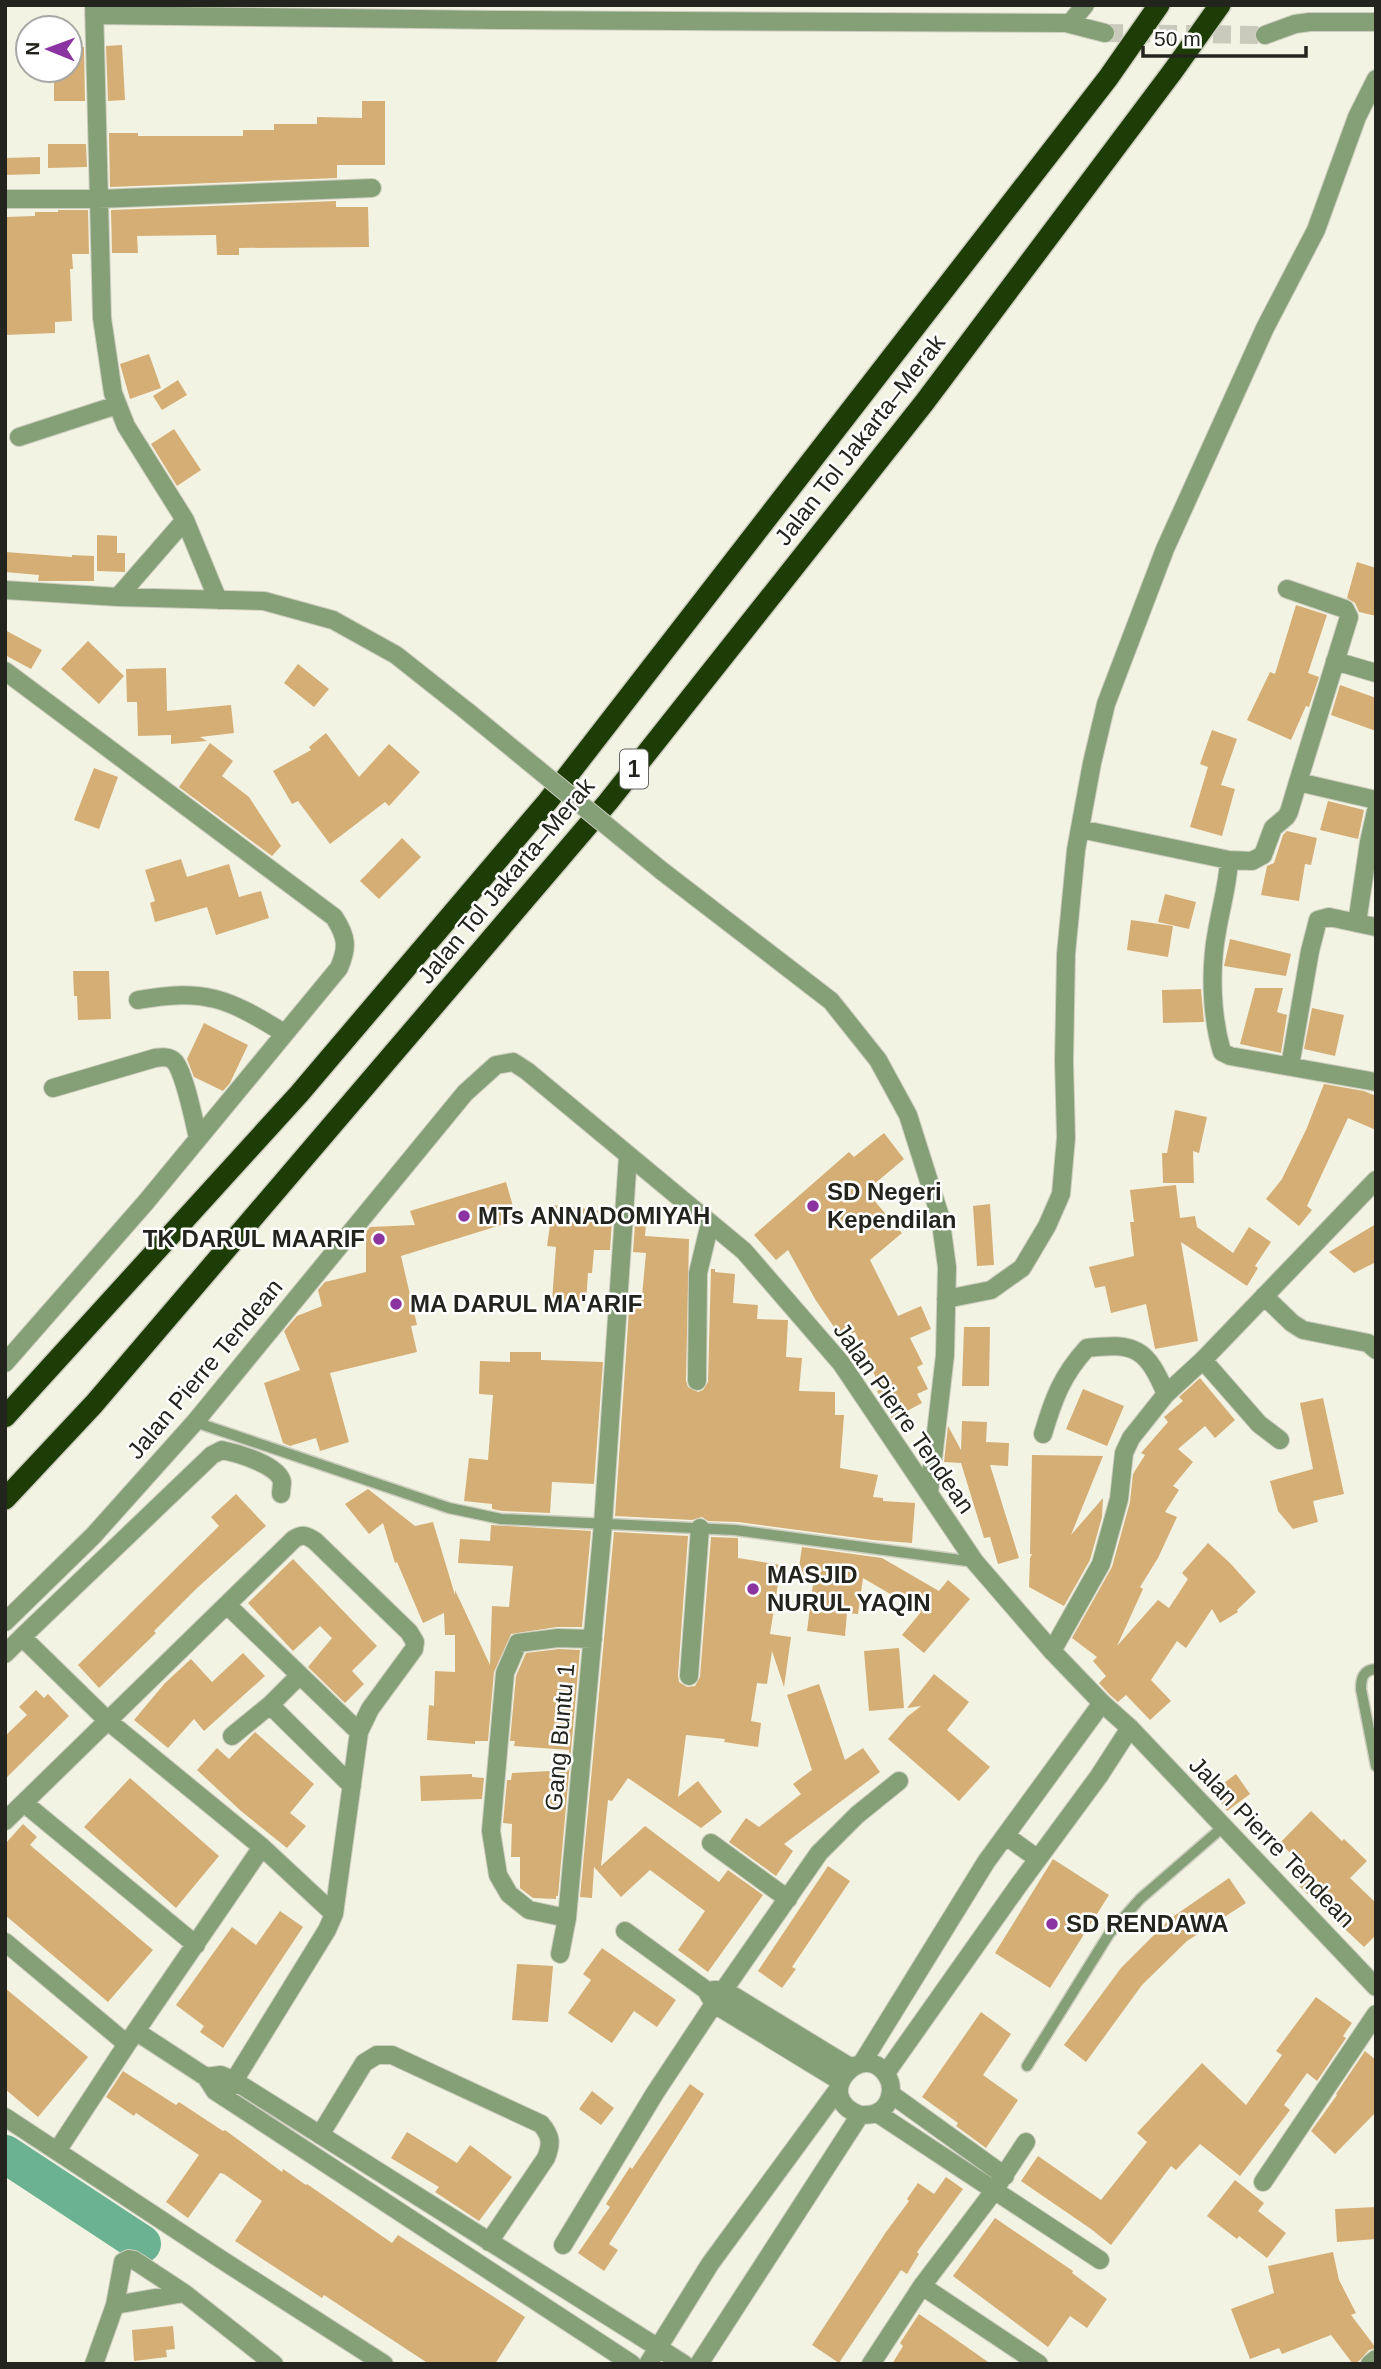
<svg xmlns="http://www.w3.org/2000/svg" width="1381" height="2369" font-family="Arial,sans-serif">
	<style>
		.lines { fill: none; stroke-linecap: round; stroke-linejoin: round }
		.river { stroke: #6ab292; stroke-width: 38 }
		.building { fill: #d5ae75 }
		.minor-tunnel { stroke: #cacabc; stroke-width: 18; stroke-dasharray: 18 9; stroke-linecap: butt }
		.service-casing { stroke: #cecec0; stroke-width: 13 }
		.minor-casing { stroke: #cecec0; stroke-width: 20 }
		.tertiary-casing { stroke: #cecec0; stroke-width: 20 }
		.motorway-casing { stroke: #cecec0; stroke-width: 24 }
		.service { stroke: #85a077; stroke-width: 10 }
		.minor { stroke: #85a077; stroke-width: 18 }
		.tertiary { stroke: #85a077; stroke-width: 18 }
		.motorway { stroke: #1e3d06; stroke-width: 21 }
		.minor-bridge-casing { stroke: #cecec0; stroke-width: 20; stroke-linecap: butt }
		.minor-bridge { stroke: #85a077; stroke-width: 18 }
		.poi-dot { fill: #8b34a1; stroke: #fff; stroke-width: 2.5 }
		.labels { text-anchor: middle; stroke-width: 5; stroke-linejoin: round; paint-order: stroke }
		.shield { fill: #fff; stroke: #666662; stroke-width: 2 }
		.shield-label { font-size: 23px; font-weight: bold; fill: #24241e }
		.street-label { font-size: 24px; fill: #24241e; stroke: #fff }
		.poi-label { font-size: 24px; font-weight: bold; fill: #24241e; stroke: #fff; text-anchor: start }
	</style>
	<rect width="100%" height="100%" fill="#f3f3e3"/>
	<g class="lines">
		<path class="river" d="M5,2154l137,90"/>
	</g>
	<path class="building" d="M122,45l3,55 -17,1 -2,-55z
		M70,47h14l1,54h-31v-31h16z
		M362,101h23v64h-48v13l-227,9 -1,-54h29v3h105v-6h31v-6h43v-7l45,1z
		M48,144h38l1,23 -39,1z
		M40,157v17l-35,1v-17z
		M336,201v6h32l1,40 -130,1v7h-22l-1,-20 -79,1 1,17h-26l-1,-43z
		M58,210h30l1,44h-17l1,15h-3l2,52 -17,1v11l-50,2v-118l30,-1v-4h23z
		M149,354l12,34 -31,11 -10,-35z
		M178,380l9,15 -25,15 -9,-14z
		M174,429l27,41 -24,16 -26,-42z
		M97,535l20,1v17h8v19l-28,-1z
		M5,552l67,5v-2l22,1v25h-56l1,-6 -34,-3z
		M1357,562l19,6v48l-17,-4 -4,-9 -8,-5z
		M1296,605l31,10 -19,58 11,4 -10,30 -3,-1 -15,34 -44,-20 23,-48 5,2z
		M5,630l37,20 -11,19 -26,-14z
		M88,641l36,35 -25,28 -38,-35z
		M298,664l31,25 -15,18 -30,-24z
		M166,668l1,43 64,-6 3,28 -34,4 7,4 -36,3v-9l-33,1 -1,-34h-10l-1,-33z
		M1340,685l36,13v33l-45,-16z
		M1212,730l25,9 -16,46 14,4 -13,47 -32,-9 18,-60 -8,-3z
		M326,733l33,44 30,-33 31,28 -31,34 -4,-4 -55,42 -32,-43 -6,3 -19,-33 38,-21 -2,-3z
		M210,743l23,18 -11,15 27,21 32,49 -9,10 -93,-69z
		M94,768l24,9 -19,52 -25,-9z
		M1328,801l36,9 -6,29 -38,-9z
		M1287,831l30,7 -6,27 -6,-1 -6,37 -38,-6 6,-29 7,-3 9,-28z
		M402,838l19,19 -42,42 -19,-18z
		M181,859l6,18 42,-13 10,33 22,-6 8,27 -53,17 -9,-28 -52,15 -5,-19 5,-2 -10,-31z
		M1165,894l31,8 -7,27 -31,-7z
		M1131,920l42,6 -5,31 -41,-7z
		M1230,939l61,15 -5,22 -62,-10z
		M73,971h36l2,48 -33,1 -1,-24h-3z
		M1255,988h28l-6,24 10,3 -6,38 -41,-9z
		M1201,989l3,33 -41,1 -1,-33z
		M1312,1008l32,7 -9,41 -31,-7z
		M204,1023l44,22 -18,38 -7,8 -29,-14 -7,-18z
		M1324,1084l40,7 12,5v34l-28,-12 -41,88 5,4 -13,16 -33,-27 16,-20 24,-49z
		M1175,1110l32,7 -8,36 -6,-2 1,32h-31l-1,-30h5z
		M884,1133l20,26 -38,32 36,42 -32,27 28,56 23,-10 10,23 -21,9 13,26 -6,3 11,22 -11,5 5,9 -30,16 -15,-28 4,-2 -26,-57 -13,7 -27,-40 -27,-49 -12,10 -22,-25 95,-83 5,5z
		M506,1182l11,38 -116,36 16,69 -6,1 6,26 -87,21 19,69 -29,9 -4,-13 -26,8 -7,-3 -19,-60 36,-13 -16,-39 13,-15 25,-10 -4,-16 7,-8 41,-10v-40l4,-5 45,-2 -5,-14z
		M1176,1185l4,33 15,-2 2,11 36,26 16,-26 22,15 -16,24 3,2 -11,18 -66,-44 17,99 -43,8 -9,-45 -35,9 -6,-27 -10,2 -6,-21 45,-11 -4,-34h4l-4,-32z
		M990,1204l4,61 -17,1 -4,-60z
		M553,1205l50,6 -1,9 10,1 -2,29h-16l-2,23h-4l-2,30 -34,-2 4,-54 -9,-1z
		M635,1223l11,1 -1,12 44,3 -3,142 2,6 10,5 5,-2 5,-8 3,-113h4v3l20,2 -2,29 25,2 -1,14 31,1 -2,37 16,1 -3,33 36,1v23h9l-4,53 38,7 -5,22 10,1v3l32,2 -3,40 -39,-3 -135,-18 -30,-1 -6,-4 -10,3 -77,-4 15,-221 12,1 4,-43 -13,-1z
		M1376,1224v38l-22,11 -25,-21z
		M964,1327h26l-1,59h-27z
		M510,1352h31v8l62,2 -9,122 -42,-2 -2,31 -48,-2 -10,-2v-5l-28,-3 5,-43 19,2 5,-65 -14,-1 1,-33 30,1z
		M1200,1378l35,42 -20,18 -10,-12 -27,23 15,13 -20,24 6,4 -14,22 12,5 -19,41 -18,29 3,2 -26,57 41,-46 11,8 19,-29 -6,-6 26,-30 22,20 26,29 -19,18 1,2 -18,11 -8,-14 -26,39 -9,-7 -26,39 20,21 -21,19 -24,-25 -8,7 -8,-7 -11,-12 7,-7 -13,-15 4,-4 -25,-19 40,-71 18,-65 3,-28 12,-19 -4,-2 27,-31 -4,-5 19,-16 -4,-4z
		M1083,1389l41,17 -17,40 -41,-17z
		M1323,1398l21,96 -31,7 5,21 -25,7 -15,-18 -8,-30 43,-12 -13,-66z
		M962,1421l25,1 -1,20 23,1 -1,23 -18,-1 29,93 -21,6 -8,-27 -6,1 -23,-75 -17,-1 4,-36 13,24z
		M1032,1455l71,1 -32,79 32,-37 -1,19 -12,43 -26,46 -35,-19 1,-29 2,-4h-2z
		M368,1489l47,37 18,-4 22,73v-5l35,75 2,-59 17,1 4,-41 -55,-3 2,-24 30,2 1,-16 100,6 -9,96h-25l-46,7 -17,38 -6,69h-13v3l-48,-4 2,-35 5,1 1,-35 20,1v-37h-10l-1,-22 -21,10 -26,-61 -2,1 -12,-40 -14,11 -24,-30z
		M236,1494l30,32 -70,63 -42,42 2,2 -57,55 -21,-23 141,-139 -8,-9z
		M614,1532l74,4 -10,139 1,7 8,5 8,-1 5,-9 11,-140 27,1v20l43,7 -11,69 21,3 -7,50 -12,-36 -5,33 -10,-1 -6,38 10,2 -3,24 -34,-5 1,-3 -39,-4 -8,62 20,-16 24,31 -21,16 -73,-50 -16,23 -4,-1 -7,66 44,-40 74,56 9,-12 35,25 -55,77 -30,-22 27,-39 -55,-41 -29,27 -27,-30 -2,31 -12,-1z
		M802,1547l80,11 57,33 9,-11 22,19 -46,54 -22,-18 19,-23 -58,-34 -5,36 -11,-1 -2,23 -38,-5 7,-55 -16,-2z
		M293,1559l84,87 -25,25 12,13 -19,19 -37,-36 24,-29 -12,-12 -27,25 -45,-48z
		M899,1648l5,60 -35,3 -5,-60z
		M559,1649l21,1 -22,246h-2v3l-23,-1 -13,-10v-31h-9l1,-33 -9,-1 4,-43h4l1,-7 57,-3v-20l-55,-4 1,-5h-5l6,-65 10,-23z
		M243,1653l22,23 -61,55 -10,-12 -26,29 -34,-28 31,-37 26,-24 21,23z
		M934,1674l35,28 -22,28 43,37 -31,34 -71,-62 19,-22 14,-11 -14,2z
		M819,1684l26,76 18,-12 17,24 -96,72 9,7 -17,25 -47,-34 17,-24 13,9 42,-33 -8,-10 19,-14 -25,-75z
		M36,1690l8,8 4,-4 21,22 -64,63v-43l22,-21 -8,-8z
		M255,1732l59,52 -24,29 16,13 -19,22 -46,-37 -44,-41 20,-22 12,11z
		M472,1774v3l12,1 -2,21 -61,2 -1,-25z
		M1236,1774l14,20 -23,17 -14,-20z
		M130,1778l89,78 -43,52 -92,-81z
		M1311,1811l31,30 2,-2 23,22 -17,17 26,25v32l-12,12 -65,-61 12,-13 -31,-30z
		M23,1824l14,13 -7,8 123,105 -45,52 -103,-87v-71z
		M1053,1859l56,36 -59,93 -55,-35z
		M828,1866l22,15 -58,86 4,2 -14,19 -24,-17z
		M1229,1878l17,25 -59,38 -45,44 -56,77 -22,-17 57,-77 50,-50z
		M280,1911l23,16 -80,121 -23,-16 4,-6 -28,-21 56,-78 24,18z
		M602,1948l74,52 -19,27 -23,-16 -22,32 -44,-30 23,-33 -8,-6z
		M517,1964l36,2 -5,56 -36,-2z
		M5,1988l83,69 -50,60 -33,-28z
		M1316,1997l36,26 -9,13 3,2 -29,43 -10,-8 -23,32 6,5 -50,66 -40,-32 -24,26 -5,-4 -60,79 -20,-16 -70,-48 17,-25 63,44 46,-58 -10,-9 65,-70 44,42 36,-50 -6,-4z
		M981,2012l30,22 -28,41 35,25 -32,48 -30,-22 2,-3 -36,-26z
		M1365,2051l11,9v52l-41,42 -24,-23 26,-36 -1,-1z
		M123,2071l53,34 3,-3 44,29 2,-1 57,42 1,-3 23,16 1,-1 85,59 6,-8 127,82 -30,47h-66l-105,-69 -2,3 -87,-57 27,-40 -38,-27 -4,-1 -32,45 -22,-16 33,-47 -63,-42 -2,3 -28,-19z
		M690,2084l14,10 -95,150 9,6 -14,21 -26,-18 32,-46 -4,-3 24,-37 2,2z
		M592,2091l22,17 -13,17 -22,-16z
		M407,2132l50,31 13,-18 42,32 -33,44 -44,-29 4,-5 -48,-29z
		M946,2177l17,12 -46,63 2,2 -12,20 -6,-4 -62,93 -27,-18 74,-113 23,-31 -2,-2 11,-16 16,11z
		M1235,2180l29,23 -6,8 28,22 -19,25 -28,-22 -2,3 -30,-23z
		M1376,2207v32l-39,3 -2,-33z
		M995,2218l78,53 -1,2 35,26 -20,29 -17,-12 -22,31 -95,-71z
		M1333,2252l6,28 17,33 -5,2 25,33 -7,2 -10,11 -6,3 -22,-29 -49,19 -3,-6 -29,11 -19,-50 43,-16 -6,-27z
		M919,2314l22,15 50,35h-99l11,-18 -3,-3z
		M173,2326l2,23 -9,1 1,7 -33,4 -2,-31z"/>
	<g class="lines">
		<path class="minor-tunnel" d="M1105,33l160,2"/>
		<defs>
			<path id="service" d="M195,1422l254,86 52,11 234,11 240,32
				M1376,1669c-13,1 -15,9 -15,20l15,77
				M1027,2066l82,-132 31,-35 83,-72"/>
			<path id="minor" d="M94,5l8,313 11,75 13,33 59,94 33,80
				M94,15l403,5 569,3 5,-1 14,-17
				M1066,23l39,10
				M1265,35l30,-11 15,-2h66
				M5,199h93l274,-11
				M19,437l98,-32
				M1287,589l58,20 4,8 -51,165
				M5,590l113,7 146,4 69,19 63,35 72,57
				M118,597l67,-77
				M1335,661l41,12
				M5,671l329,246c13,20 14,30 5,51l-193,234 -141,161
				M1080,829l149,31 23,1 11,-6 10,-27 13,-11 3,-5 9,-30 78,18
				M1229,860c-1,24 -8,47 -12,71 -7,37 -6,84 5,121l8,4 146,26
				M662,871l169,130 47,59 30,55 32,101 7,51 -2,88 -16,138
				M1357,923l12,-81 7,-31
				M138,1000c67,-12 89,-2 146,33
				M1290,1066l20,-115 8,-31 11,-3 47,10
				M53,1088l102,-30c7,-1 15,-2 20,4 10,13 19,59 23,76
				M1264,1296l28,27 11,7 65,13 8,7
				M946,1299l45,-9 31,-22 25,-42 14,-32 5,-56 -2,-77 2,-107 10,-104 16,-87 14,-59 59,-155 100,-221 51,-98 41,-113 19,-38
				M1203,1360l56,64 21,16
				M697,1381l1,-108 12,-50
				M1043,1434c10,-34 19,-59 44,-86 49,-6 60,1 79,46
				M281,1494c0,-4 1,-8 1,-12 -3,-17 -45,-29 -60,-32l-10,5 -190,182 86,84 154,126 72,67
				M227,1605l132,127
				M1052,1651l49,-87 18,-65 5,-46 7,-15 35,-44 37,-34 173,-180
				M5,1654l17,-17
				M300,1675l-30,30 82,81
				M689,1676l11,-148
				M232,1736l38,-31
				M24,1803l172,142
				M5,1821l289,-282c9,-5 12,-4 21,2l94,91 6,10 -1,7 -44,60 -11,23 -25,182 -7,16 -103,167
				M1006,1836l32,23
				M711,1843l77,56
				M567,1918l-38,-8 -20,-16 -11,-19 -7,-44 14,-158 13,-30 40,-5 35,1
				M625,1931l81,59 8,14 126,77
				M5,1942l122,102
				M560,1954l7,-36 36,-394 25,-368
				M713,1990h11l126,77
				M137,2032l69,45 9,14 417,273
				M862,2063l124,-201 116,-159
				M886,2073l132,-187 81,-110 31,-48
				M206,2077l15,-2 12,5 451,284
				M891,2094l114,82
				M877,2113l223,147
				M5,2117l217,143 162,104
				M320,2135l44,-72 13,-8h15l149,69c10,12 11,19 5,34l-57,84
				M57,2151l70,-107 135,-197
				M1263,2182l113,-168
				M563,2245l92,-152 59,-89 105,-151 38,-38 42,-34
				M922,2286l117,78
				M115,2305l8,-43 6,-3 5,1 50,33 90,71
				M94,2364l21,-59 69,-12
				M648,2364l62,-100 129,-176
				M699,2364l161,-249c5,0 12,0 16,-2 14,-5 19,-25 11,-37 -23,-39 -78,20 -27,39
				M871,2364l51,-78 69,-91 35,-53
				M1370,2364l6,-5"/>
			<path id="tertiary" d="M5,1622l88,-86 102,-114 270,-329 31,-28 17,-3 14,9 217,180 97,112 134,199 77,89 50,52 28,25 246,259"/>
			<path id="motorway" d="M5,1417l294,-323 249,-293 560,-723 51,-73
				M5,1499l89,-95 514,-602 316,-399 249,-332 47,-66"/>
		</defs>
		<use href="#service" class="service-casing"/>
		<use href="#minor" class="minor-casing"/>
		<use href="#tertiary" class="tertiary-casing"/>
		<use href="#motorway" class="motorway-casing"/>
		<use href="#service" class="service"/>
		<use href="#minor" class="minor"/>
		<use href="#tertiary" class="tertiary"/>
		<use href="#motorway" class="motorway"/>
		<defs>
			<path id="minor-bridge" d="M468,712l194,159"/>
		</defs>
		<use href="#minor-bridge" class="minor-bridge-casing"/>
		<use href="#minor-bridge" class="minor-bridge"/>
	</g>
	<g class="poi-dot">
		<circle cx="813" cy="1206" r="7"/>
		<circle cx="464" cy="1216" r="7"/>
		<circle cx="379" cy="1239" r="7"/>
		<circle cx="396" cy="1304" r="7"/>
		<circle cx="753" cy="1589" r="7"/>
		<circle cx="1052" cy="1924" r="7"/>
	</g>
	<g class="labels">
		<rect class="shield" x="620" y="749.5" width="28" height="39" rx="5"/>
		<g class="shield-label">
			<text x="634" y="777">1</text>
		</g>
		<g class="street-label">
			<text transform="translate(860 440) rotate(-52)" y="8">Jalan Tol Jakarta–Merak</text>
			<text transform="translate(506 881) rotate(-50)" y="8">Jalan Tol Jakarta–Merak</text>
			<text transform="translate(205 1369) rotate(-50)" y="8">Jalan Pierre Tendean</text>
			<text transform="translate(904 1418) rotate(55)" y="8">Jalan Pierre Tendean</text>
			<text transform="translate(560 1737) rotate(-85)" y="8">Gang Buntu 1</text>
			<text transform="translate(1272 1842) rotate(46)" y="8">Jalan Pierre Tendean</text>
		</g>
		<g class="poi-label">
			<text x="827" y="1200">SD Negeri<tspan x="827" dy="28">Kependilan</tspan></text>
			<text x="478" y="1224">MTs ANNADOMIYAH</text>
			<text x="365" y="1247" text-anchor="end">TK DARUL MAARIF</text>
			<text x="410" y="1312">MA DARUL MA'ARIF</text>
			<text x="767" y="1583">MASJID<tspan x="767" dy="28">NURUL YAQIN</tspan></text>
			<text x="1066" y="1932">SD RENDAWA</text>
		</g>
	</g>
	<rect width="1381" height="2369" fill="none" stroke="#24241e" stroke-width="14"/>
	<g transform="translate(49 49) rotate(271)"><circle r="33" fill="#ffffff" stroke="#a7a7a5" stroke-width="2"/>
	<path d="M0-5L12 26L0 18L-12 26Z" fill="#8b34a1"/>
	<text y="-10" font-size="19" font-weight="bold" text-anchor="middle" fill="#24241e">N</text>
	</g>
	<path d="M1143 46v10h163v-10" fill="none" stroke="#24241e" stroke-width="3.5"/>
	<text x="1154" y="46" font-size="21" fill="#24241e" stroke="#ffffff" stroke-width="5" paint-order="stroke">50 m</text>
</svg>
